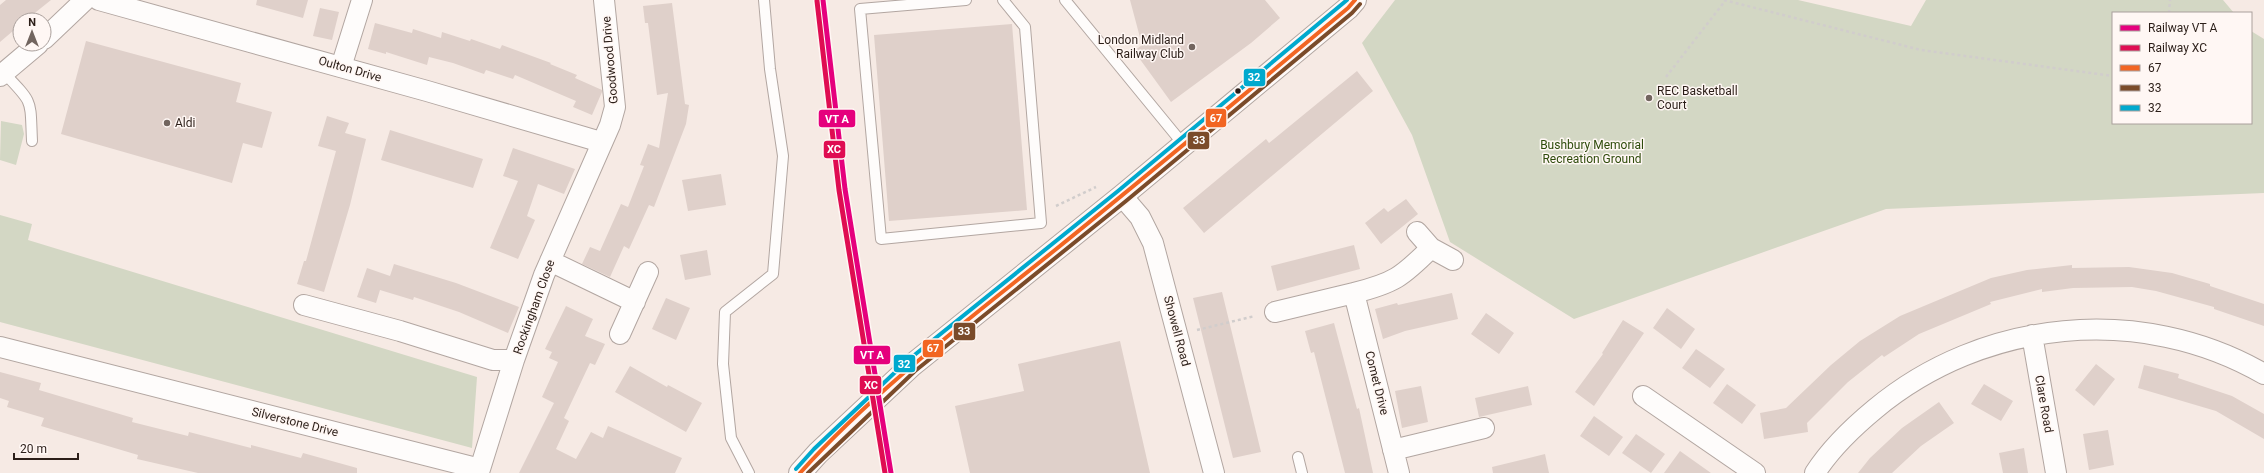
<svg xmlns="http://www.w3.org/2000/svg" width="2264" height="473" font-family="Roboto,sans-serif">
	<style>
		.green { fill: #d3d7c4 }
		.building { fill: #dfd0ca }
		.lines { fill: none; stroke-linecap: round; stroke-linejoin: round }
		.service-casing { stroke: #b2a6a1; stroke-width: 12 }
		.minor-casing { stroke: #b2a6a1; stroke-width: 22 }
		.tertiary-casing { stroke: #b2a6a1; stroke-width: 24 }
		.path { stroke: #d1cdcc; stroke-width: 2.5; stroke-dasharray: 3 3; stroke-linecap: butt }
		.service { stroke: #fefcfb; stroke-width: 10 }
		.minor { stroke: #fefcfb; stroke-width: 20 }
		.tertiary { stroke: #fefcfb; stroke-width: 22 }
		.bus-1-casing { stroke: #fff7f4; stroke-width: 7 }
		.bus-2-casing { stroke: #fff7f4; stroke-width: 7 }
		.bus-3-casing { stroke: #fff7f4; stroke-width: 7 }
		.bus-1 { stroke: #f26522; stroke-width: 4 }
		.bus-2 { stroke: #7a4b2a; stroke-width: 4 }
		.bus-3 { stroke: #00a9ce; stroke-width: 4 }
		.rail-1-casing { stroke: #fff7f4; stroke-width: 8 }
		.rail-2-casing { stroke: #fff7f4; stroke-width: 8 }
		.rail-1 { stroke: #e5007d; stroke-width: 5 }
		.rail-2 { stroke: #df0d52; stroke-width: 5 }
		.poi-dot { fill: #72655f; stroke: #fff7f4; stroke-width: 1.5 }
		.bus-dot { fill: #2b1e18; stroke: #fff7f4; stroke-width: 1.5 }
		.labels { text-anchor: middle; stroke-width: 3; stroke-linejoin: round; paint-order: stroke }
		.poi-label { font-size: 12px; fill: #2b1e18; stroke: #fff7f4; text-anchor: start }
		.street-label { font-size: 12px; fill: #2b1e18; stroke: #fff7f4 }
		.park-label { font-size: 12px; fill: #2e4b0b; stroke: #fff7f4 }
		.line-badge { stroke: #fff7f4; stroke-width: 1.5 }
		.badge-label { font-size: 11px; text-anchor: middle; font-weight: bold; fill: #fff }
	</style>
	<rect width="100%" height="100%" fill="#f6eae4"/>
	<path class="green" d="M1395,0h403l113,26 15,-26h297l11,13h-121v110h138v-92l13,8v154l-378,16 -312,110 -124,-77 -38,-107 -50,-92z
		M1,121l21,4 2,9 -8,31 -16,-5z
		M0,215l32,9 -4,16 449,137 -5,71 -472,-126z"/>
	<path class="building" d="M6,0h45l-25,20h-6v5l-20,17v-37z
		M257,0h51l-5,18 -47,-13z
		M1130,0h135l15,18 -29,25 -80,59 -37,-51 8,-6z
		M672,3l13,101 4,1 -3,19 -32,83 -5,-2 -20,44 -5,-3 -14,31 -28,-13 8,-17 10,4 21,-47 7,3 16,-41 -4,-1 8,-21 11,4 9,-55 -11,2 -9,-72h-3l-2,-17z
		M320,8l19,4 -7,28 -19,-4z
		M375,23l37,10 1,-4 28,9 1,-6 28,9 1,-2 29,10 2,-4 49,18 -1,1 27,11 -2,3 27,12v2l-10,23 -19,-8 3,-6 -61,-26 -2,4 -27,-9 -2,4 -31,-11 -24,-6 -2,8 -41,-13v2l-18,-5z
		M1012,24l15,186 -138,11 -15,-186z
		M86,41l155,42 -5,19 36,10 -10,36 -19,-5 -11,40 -171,-49z
		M1357,71l16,20 -169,142 -21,-25 83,-69 3,4z
		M327,116l22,7 -4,10 21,6 -16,66 -26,87 -27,-8 7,-23h2l30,-110 -18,-5z
		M390,130l93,29 -10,29 -92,-28z
		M513,148l62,21 -11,25 -26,-10 -11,32 8,4 -17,39 -28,-11 28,-67 -15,-5z
		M721,174l5,31 -38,6 -6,-31z
		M1406,199l12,15 -37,30 -16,-21 19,-15 4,4z
		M1354,245l6,24 -83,22 -6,-25z
		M707,250l4,25 -26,5 -5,-25z
		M394,264l62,19 63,24 -11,26 -49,-21 -45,-15 -1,3 -33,-10 -4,13 -19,-6 10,-29 23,8z
		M2072,265v3l57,-1 43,6 38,11v2l54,18v22l-50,-17v-2l-58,-16 -24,-4 -59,1 -31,4v-3l-52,13 1,2 -72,30 -35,23 -2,-2 -34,27 -41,41 1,9 -44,7 -4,-26 26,-5 45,-43 29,-24 40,-25 91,-38 36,-8z
		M1222,292l39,160 -28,6 -40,-160z
		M1452,293l6,26 -53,12 -22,8 -8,-30 22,-6 1,2z
		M666,298l24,10 -14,32 -24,-11z
		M566,306l27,13 -8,17 20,8 -10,21 -5,-2 -26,55 5,3 -13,28 20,10 15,-27 12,6 5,-12 74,32 -7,15h-156l35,-70 -12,-6 16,-35 -9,-4 3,-6 -7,-3z
		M1667,308l28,21 -14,20 -28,-21z
		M1486,313l28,20 -15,21 -28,-20z
		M1623,320l21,13 -50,73 -19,-14 28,-38 -1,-1z
		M1334,323l23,86 2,-1 14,65h-28l-31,-121 -3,1 -6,-22z
		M1120,341l30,132h-180l-15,-67 69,-15 -6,-27z
		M1696,349l29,20 -15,19 -28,-20z
		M2096,364l19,15 -21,27 -19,-16z
		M2144,365l35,9 -1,4 54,18 32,18v25l-48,-28 -78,-23z
		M630,366l37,21 1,-2 34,18 -16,29 -71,-40z
		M0,372l41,11 -2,7 94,28 -1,4 56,14 1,-4 62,16v-3l50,13 2,-5 54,15v5h-159l-61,-14 1,-4 -97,-29 3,-8 -37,-11 2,-6 -9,-3z
		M1727,384l29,21 -14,19 -29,-21z
		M1984,384l29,17 -12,20 -30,-17z
		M1421,386l7,36 -26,6 -7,-37z
		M1528,386l4,19 -53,12 -4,-19z
		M1939,402l15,21 -33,23 -29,27h-34l12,-15 32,-30z
		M1594,416l29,21 -14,19 -29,-20z
		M2108,430l6,35 -25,5 -6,-36z
		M1636,434l29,20 -14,19 -29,-20z
		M2024,448l4,25h-25l-4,-20z
		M1680,451l31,22h-47z
		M1545,454l4,19h-56l-1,-6z"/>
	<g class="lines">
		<defs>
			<path id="service" d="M966,0l-106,9 21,230 160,-16 -16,-196 -22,-27
				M1065,0l118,144
				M4,73c30,31 26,26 28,68
				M1298,457l4,16
				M749,473l-18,-35 -8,-74 2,-52 48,-38 10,-118 -13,-87 -6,-69"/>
			<path id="minor" d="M99,0l328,91 174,51
				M44,39l41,-39
				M341,67l21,-67
				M0,76l38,-32
				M1122,196l18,21 13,26 61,230
				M1417,232l14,16 22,12
				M550,261l85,41
				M1354,293c40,-10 48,-16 77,-45
				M304,305l96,26 93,29h21l30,-85 66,-150 5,-18 -11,-107
				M1275,312l79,-19 45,180
				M620,334l28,-62
				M2032,335l24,138
				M0,347l480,122 34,-109
				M1643,396l112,77
				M1393,450l91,-22
				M1815,473c16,-25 37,-45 60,-64 108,-90 266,-106 389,-35"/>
			<path id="tertiary" d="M800,473l18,-20 93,-87 211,-170 226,-188 7,-8"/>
		</defs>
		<use href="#service" class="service-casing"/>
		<use href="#minor" class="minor-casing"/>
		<use href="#tertiary" class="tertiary-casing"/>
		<path class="path" d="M1724,0l197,50 192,26
			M2169,13l1,-13
			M1666,77l59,-76
			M1056,206l40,-19
			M1197,330l58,-14"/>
		<use href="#service" class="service"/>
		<use href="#minor" class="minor"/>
		<use href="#tertiary" class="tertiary"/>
		<defs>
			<path id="bus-1" d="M800,473c76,-84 168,-153 255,-223 99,-80 196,-161 293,-242l7,-8"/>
			<path id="bus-2" d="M808,473l107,-102 211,-170 226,-188 8,-9"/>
			<path id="bus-3" d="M796,469l18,-20 93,-88 211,-170 229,-191"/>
		</defs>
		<use href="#bus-1" class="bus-1-casing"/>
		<use href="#bus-2" class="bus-2-casing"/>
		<use href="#bus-3" class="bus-3-casing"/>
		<use href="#bus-1" class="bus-1"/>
		<use href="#bus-2" class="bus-2"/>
		<use href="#bus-3" class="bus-3"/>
		<defs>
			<path id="rail-1" d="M823,0l22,189 46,284"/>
			<path id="rail-2" d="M817,1l22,189 46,283"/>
		</defs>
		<use href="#rail-1" class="rail-1-casing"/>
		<use href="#rail-2" class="rail-2-casing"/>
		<use href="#rail-1" class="rail-1"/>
		<use href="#rail-2" class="rail-2"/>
	</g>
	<g class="poi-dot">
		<circle cx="1192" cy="47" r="4"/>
		<circle cx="1649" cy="98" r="4"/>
		<circle cx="167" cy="123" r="4"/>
	</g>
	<circle class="bus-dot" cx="1238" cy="91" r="3.5"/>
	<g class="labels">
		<g class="poi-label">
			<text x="1184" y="44" text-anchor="end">London Midland<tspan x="1184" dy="14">Railway Club</tspan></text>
			<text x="1657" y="95">REC Basketball<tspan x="1657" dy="14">Court</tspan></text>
			<text x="175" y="127">Aldi</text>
		</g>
		<g class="street-label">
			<text transform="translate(610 60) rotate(-95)" y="4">Goodwood Drive</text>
			<text transform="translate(350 69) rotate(16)" y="4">Oulton Drive</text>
			<text transform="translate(534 307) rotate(-70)" y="4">Rockingham Close</text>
			<text transform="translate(1177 331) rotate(75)" y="4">Showell Road</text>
			<text transform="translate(1377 383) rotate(76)" y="4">Comet Drive</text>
			<text transform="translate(2044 404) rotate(80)" y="4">Clare Road</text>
			<text transform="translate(295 422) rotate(14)" y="4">Silverstone Drive</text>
		</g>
		<g class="park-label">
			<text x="1592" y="149">Bushbury Memorial<tspan x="1592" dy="14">Recreation Ground</tspan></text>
		</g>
	</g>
	<g class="line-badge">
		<rect x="1243" y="68" width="23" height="19" rx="4" fill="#00a9ce"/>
		<rect x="1205" y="108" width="22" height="20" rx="4" fill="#f26522"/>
		<rect x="818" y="109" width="38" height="19" rx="4" fill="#e5007d"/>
		<rect x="1187" y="131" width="23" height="19" rx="4" fill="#7a4b2a"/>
		<rect x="823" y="140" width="23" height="19" rx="4" fill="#df0d52"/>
		<rect x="953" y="322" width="23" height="19" rx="4" fill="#7a4b2a"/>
		<rect x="922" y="339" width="22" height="19" rx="4" fill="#f26522"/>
		<rect x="853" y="345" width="38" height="20" rx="4" fill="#e5007d"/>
		<rect x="893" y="354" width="23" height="19" rx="4" fill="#00a9ce"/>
		<rect x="859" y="375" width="23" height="20" rx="4" fill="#df0d52"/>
	</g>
	<g class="badge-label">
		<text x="1254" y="81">32</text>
		<text x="1216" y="122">67</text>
		<text x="837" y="123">VT A</text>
		<text x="1199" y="144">33</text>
		<text x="834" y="153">XC</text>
		<text x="964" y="335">33</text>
		<text x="933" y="352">67</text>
		<text x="872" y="359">VT A</text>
		<text x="904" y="368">32</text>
		<text x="871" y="389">XC</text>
	</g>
	<rect x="2112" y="12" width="140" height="112" fill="#fff7f4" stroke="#aaa09c"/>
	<rect x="2120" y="25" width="20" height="6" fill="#e5007d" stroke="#aaa09c"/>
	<text x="2148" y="32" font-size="12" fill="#2b1e18">Railway VT A</text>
	<rect x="2120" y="45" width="20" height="6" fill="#df0d52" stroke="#aaa09c"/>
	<text x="2148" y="52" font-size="12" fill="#2b1e18">Railway XC</text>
	<rect x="2120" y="65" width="20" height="6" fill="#f26522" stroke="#aaa09c"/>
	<text x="2148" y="72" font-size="12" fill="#2b1e18">67</text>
	<rect x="2120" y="85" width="20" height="6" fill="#7a4b2a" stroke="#aaa09c"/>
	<text x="2148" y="92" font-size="12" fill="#2b1e18">33</text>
	<rect x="2120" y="105" width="20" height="6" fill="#00a9ce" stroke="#aaa09c"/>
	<text x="2148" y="112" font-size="12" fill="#2b1e18">32</text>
	<g transform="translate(32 32)"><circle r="19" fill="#fff7f4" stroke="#aaa09c"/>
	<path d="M0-3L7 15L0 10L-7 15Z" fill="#72655f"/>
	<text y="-6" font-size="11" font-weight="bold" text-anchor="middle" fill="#2b1e18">N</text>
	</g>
	<path d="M14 453v6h64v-6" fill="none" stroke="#2b1e18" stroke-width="2"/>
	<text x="20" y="453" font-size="12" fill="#2b1e18" stroke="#fff7f4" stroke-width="3" paint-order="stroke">20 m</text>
</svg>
